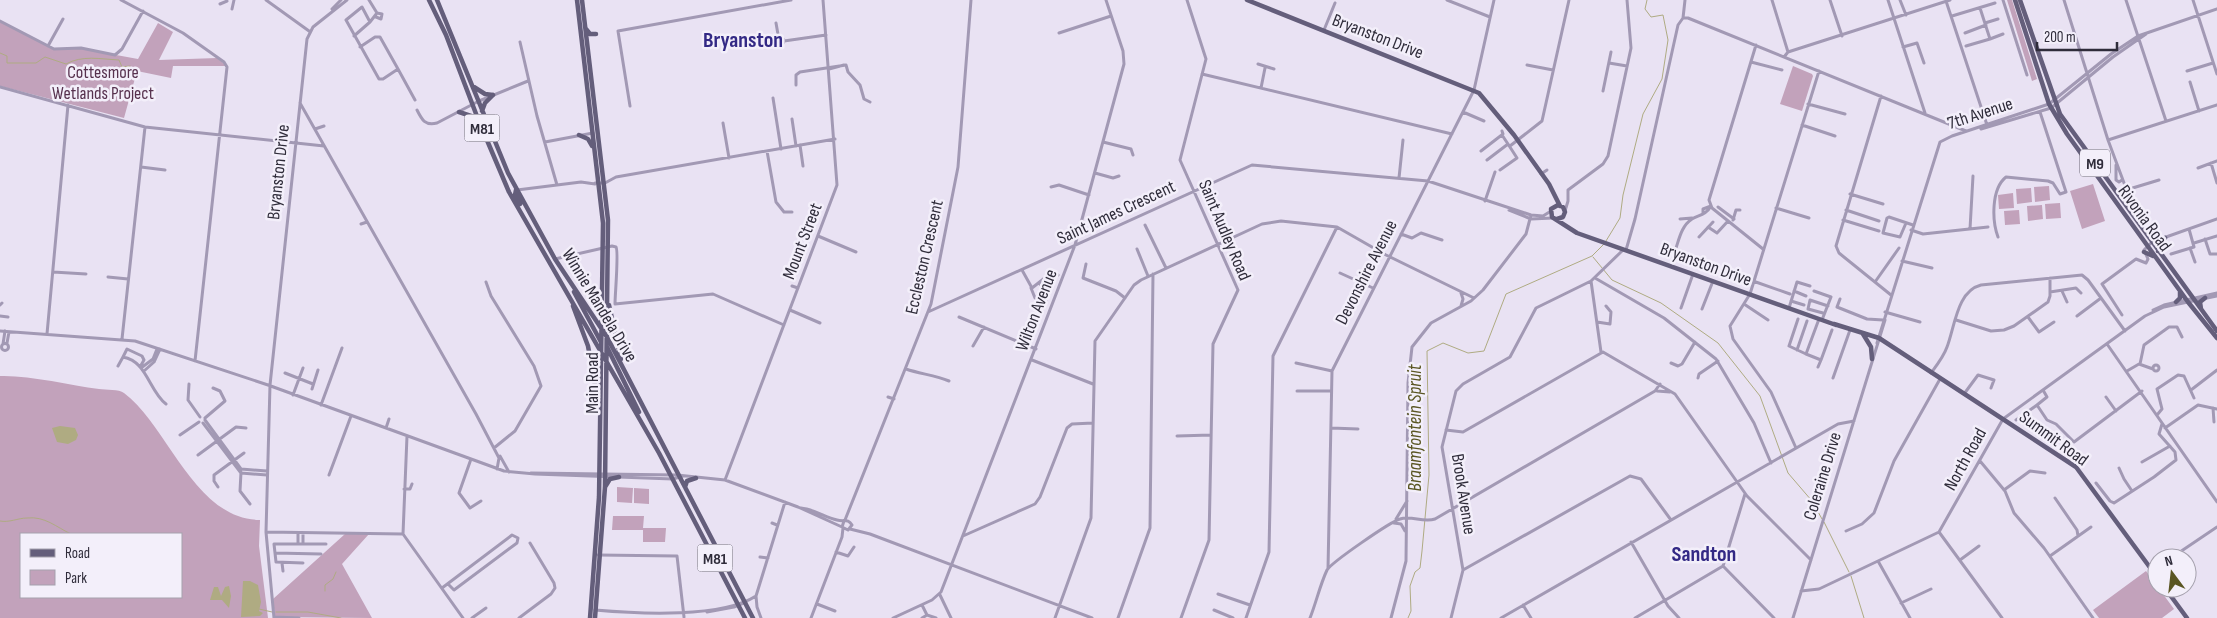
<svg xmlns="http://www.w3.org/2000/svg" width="2217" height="618" font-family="'Sofia Sans Condensed',sans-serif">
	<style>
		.green { fill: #c2a2bb; fill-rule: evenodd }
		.water { fill: #afab82 }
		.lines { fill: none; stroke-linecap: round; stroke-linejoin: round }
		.stream { stroke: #afab82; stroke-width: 1 }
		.minor { stroke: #a299b4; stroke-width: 3 }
		.major { stroke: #645e7b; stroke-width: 4.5 }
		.labels { text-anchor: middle; stroke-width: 5; stroke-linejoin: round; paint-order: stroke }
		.shield { fill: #f3effa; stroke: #6a6674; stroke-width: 1 }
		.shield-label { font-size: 16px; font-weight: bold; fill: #2f2c3a }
		.street-label { font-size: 18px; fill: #2f2c3a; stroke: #f3effa }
		.park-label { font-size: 18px; fill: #57314e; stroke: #f3effa }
		.water-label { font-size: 19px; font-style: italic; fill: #5a5623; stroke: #f3effa }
		.district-label { font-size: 22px; font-weight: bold; fill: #332985; stroke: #f3effa }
	</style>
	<rect width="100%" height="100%" fill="#e9e2f3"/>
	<path class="green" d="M2007,0h5l25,79 -5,2z
		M0,22l58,28 20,-2 60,11 20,-36 15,9 -14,28 58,-2 10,8h-54l-2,12 -34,-7 -13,47 -124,-32z
		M1793,66l19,8 1,2 -11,35 -22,-7z
		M2093,184l12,37 -23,8 -12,-38z
		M2049,186l1,14 -15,2 -1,-15z
		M2031,188l1,14 -15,2 -1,-15z
		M2013,193l1,15 -15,1 -1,-14z
		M2060,203l1,15 -15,1 -1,-15z
		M2042,205l1,14 -15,2 -1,-15z
		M2019,210l1,14 -15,1 -1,-14z
		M0,376c29,-1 69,9 99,13 7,1 20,0 25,4 45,34 70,126 136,127l-1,26 9,72h-268zM21,534h160v63h-160z
		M617,487l16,1 -1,15 -15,-1z
		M634,488l15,1v15l-15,-1z
		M613,516h31l-1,12h23l-1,14h-22v-12h-31z
		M345,534h24l-27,30 30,54 -97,-1 -2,-18z
		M2146,571l28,38 -12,9h-63l-6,-8z"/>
	<path class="water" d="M60,426l15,2 3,7 -2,5 -8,4 -11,-2 -5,-14z
		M243,581h7l8,4 3,17 -2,9 4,2 -3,3 -19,1z
		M229,586l2,10 -2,12 -7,-8h-12l4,-13h4l3,9 4,-9z"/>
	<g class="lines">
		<path class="stream" d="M0,53l7,3v7h29l9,-6 21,7c16,-9 34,-5 53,-4l3,7 8,-1
			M1606,241l14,-23 3,-23 20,-81 19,-35 6,-39 -5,-25 -12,2 -6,-8 2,-9
			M1593,257l19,23 49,23 57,40 42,53 28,77 24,28 10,18
			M0,521c9,2 18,-3 27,-3 18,-2 29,9 44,16
			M1824,522l25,50
			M1851,576l13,42
			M325,591v-6l8,-6 3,-7
			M259,609l13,3
			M276,612h32l33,6
			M1408,618l3,-7 -1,-25 5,-14 5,-4 2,-17 7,-76 -2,-124 16,-8 25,10 16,-2 22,-57 86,-38 12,-12"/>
		<path class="minor" d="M121,0l62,33 41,29 3,5 -32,294
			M266,0l43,31
			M369,0l8,13
			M1447,0l43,17
			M1772,0l16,52
			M1830,0l12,36
			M1888,0l37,113
			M1900,0l6,15
			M2003,0l24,75
			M2064,0l44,140 25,67
			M2126,0l40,121
			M2193,0l24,74
			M1946,1l41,124
			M220,4l7,-3
			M1980,8l10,31 13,-5
			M232,9l2,-9
			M332,9l9,-9
			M1952,16l43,-13
			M376,17l5,2 1,-5 -5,-1 -7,9 -8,-15 -16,13 33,59h4l15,-10 17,31
			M1683,18l2,-18
			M0,21l54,28 27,-1 34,7 7,-6 21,-38
			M776,23l3,17
			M1985,23l13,-4
			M1324,30l11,-27
			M1059,33l52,-17
			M1965,33l21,-8
			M354,36l16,-14
			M778 41a3 3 0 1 1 6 0a3 3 0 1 1-6 0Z
			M784,41l42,-6
			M520,42l17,74 20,69
			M1756,45l-47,155 3,8 51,41
			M48,46l15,-27
			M1966,46l24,-7
			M360,47l15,-10h5l18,32
			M1903,47l14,-4 7,20
			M1784,57l4,-5 162,-52
			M1751,62l31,8
			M1609,63l18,3
			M1258,64l16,5
			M1527,65l26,5
			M829,69l15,-4
			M2187,71l26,-8
			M1202,74l250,60
			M2190,82l9,29
			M796,85v-10l4,-3 46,-7 2,7 12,13 4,14 6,3
			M0,87l145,40 179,19
			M1261,88l4,-20
			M1603,91l8,-39
			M1881,96l-45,150 3,7 52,42
			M773,98l8,51
			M300,103l176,311 23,44 -2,11
			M1808,104l37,10
			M630,106l-12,-75 173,-31
			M417,110c5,10 8,16 20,13l42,-22 49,-20
			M1463,112l21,9
			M792,119l4,27
			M723,123l6,35
			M1802,125l33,11
			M315,129l9,-3
			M1981,129l70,-21 62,-51 33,-23
			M1502,135l6,9
			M2108,140l109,-35
			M545,142l48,-9
			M1103,142l28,7 2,6
			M800,145l3,21
			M1510,146l32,-25 27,-121
			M767,151l9,51 8,10h8
			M1481,151l22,-17 -1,-3
			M1487,160l21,-16 9,14 -17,12
			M2211,163l6,20
			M2116,165v15l3,2 3,-2
			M141,167l24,3
			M2198,168l19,-7
			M1095,173l18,5 6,-2
			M1541,174l6,-4
			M1399,178l4,-38
			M595,183h10l11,-6 219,-38
			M1051,187l8,-2 30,10
			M517,190l64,-8 14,2
			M2126,190l33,-10
			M1850,194l33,10
			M1485,201l10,-29
			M1718,207l16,12
			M1776,208l33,10
			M1509,210l22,9 22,-1
			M1846,210l33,11
			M1565,211l3,-10v-11l35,-26 5,-8 23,-108 -4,-48
			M1703,213v-4l8,-3
			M1680,219l12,-1
			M1733,220l3,-10h4
			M1843,220l36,11
			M1906,223l-6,14 -17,-4 4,-15 2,-1 24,8
			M361,224l6,-2
			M1145,225l21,43
			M1708,227l9,6 11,-12
			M1970,229l3,-53
			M1911,230l12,4 65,-7
			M1401,234l11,4 9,-5 21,7
			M818,236l38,16
			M1699,237l14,-15
			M1998,237c-6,-16 -7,-48 8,-60l42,4 5,2 7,11 6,-2 -26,-80
			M2205,239l5,15h7
			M2194,243l23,-7
			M1667,248l15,5
			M2190,248l5,14
			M1137,249l11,27
			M1626,250l9,-31 43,-194 5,-7h5l278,113
			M1675,251c4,-11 6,-25 17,-32 7,-4 14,-4 19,-13
			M2171,254l23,-7 -5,-18
			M555,259l57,-13 4,1c3,4 -1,47 -1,57l98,-10 71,31
			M1902,261l30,7
			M1086,264l-3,14 33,13 9,7
			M1022,270l10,18 19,-15 7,2
			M53,272l33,2
			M1340,273l33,15
			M108,277l20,2
			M1595,278l69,40 52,41 38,64 17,40
			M1591,281l10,71
			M1753,281l37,13
			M486,282l5,14 43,70 7,20 -26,45 -21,17
			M1875,282l24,-34
			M1039,283l8,9
			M792,286l6,2
			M1031,288l4,10 11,3
			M1794,291l12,5
			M1814,291l17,6 -9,23
			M2062,291l5,11
			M2050,292l26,-4 5,5
			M1461,293l2,6 -2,7
			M1840,299l-3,8 30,12 16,1
			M1791,301l13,4
			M1744,304l24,16
			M0,305l2,-2
			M1681,308l12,-34
			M1789,308l8,-26 13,4
			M1702,309l11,-28
			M790,310l30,13
			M2153,310l11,-5 53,-12
			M928,312l324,-147 176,16 103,34 12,1 8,-5
			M1885,312l35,10
			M1823,313l-15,-4 2,-9 18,6
			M2122,315l-20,-31 34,-25 10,4 2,-4 -4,-9 8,-8 65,-23
			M0,316l8,1
			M2077,316l24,-18
			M959,317l77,32
			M2028,317l11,15 15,-10
			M1798,319l-9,27 17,8
			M1819,319l-13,35 15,6 11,-30
			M1956,320l35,11 13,-1 10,-4 34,-24 2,-6v-18
			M1597,322l13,2 1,-12 -5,-6
			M0,331l135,10 133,44 236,86 31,3 138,5 10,-3
			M47,334l21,-229
			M122,339l23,-212
			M7,343l2,-11
			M1877,343l63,-201 12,-6 97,-32 62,-50 27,-18 79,-27
			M1.5 347a3.5 3.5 0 1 1 7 0a3.5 3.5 0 1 1-7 0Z
			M3,344l2,-13
			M2107,344l110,158
			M973,346l11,-19
			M1797,350l10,-29
			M123,357l4,-8 15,7 2,4 -4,7
			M1032,360l61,24
			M1296,363l36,8
			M1671,363l7,3 4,-2 13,-22
			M2140,364l4,-19 25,-18h8l5,10
			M2153 368a3 3 0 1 1 6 0a3 3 0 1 1-6 0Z
			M118,366l5,-9c24,4 26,34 43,47
			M1818,367l3,-7
			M141,368l12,-9 4,-10
			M906,369c14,5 29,6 43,12
			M144,371l10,-9 6,-13
			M2127,371l12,-7 14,5
			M285,373l28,11
			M1931,373c6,-8 13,-17 16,-26 8,-21 10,-56 34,-62l101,-10 6,5 37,51
			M1698,378l1,-4 19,-13
			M1833,378l17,-48
			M189,384l-1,16 12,17
			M312,389l6,-19
			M2043,390l4,7 -10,8 10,15 9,4 18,18 68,-51
			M2191,390l26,-20
			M1297,391h34
			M1657,391l13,1
			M1964,394l14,-19 16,5 -3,8
			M293,395l10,-27
			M888,397l6,2
			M2106,397l10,14
			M321,405l21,-57
			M2213,408l1,14
			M2157,415l5,-6 -5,-20 21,-14 6,1 10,22
			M205,418l20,-17 -5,-10 -7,-3
			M205,420l36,49 26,2
			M2016,420l21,-15
			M203,423l38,50 26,2
			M386,428l3,-9
			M1331,428l27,1
			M2165,428l33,-23 19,4
			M1446,430l17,2 140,-80 72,42 72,102 64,64
			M180,435l19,-13
			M407,436l-4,98 60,84
			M1177,436l34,-1
			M1796,448l-25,-56 -38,-53 -3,-13 20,-32 69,-223
			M198,455l38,-28 10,1
			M500,456l9,16
			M471,459l-12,34 11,15 11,-7
			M1980,461l25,30 9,22 30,35 49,70
			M2142,462l28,-16
			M2119,468l5,11 8,12
			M241,472l-1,19 10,13
			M531,473l146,2 48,5 73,27 44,20
			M329,475l22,-59
			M725,480l112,-295 -14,-185
			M2096,483l14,18 4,2 40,-26 22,-17 -1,-8 -16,-18 3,-10
			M218,487l-4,-6v-6l30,-22
			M404,489h6l2,-5
			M2004,490l26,-19 15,2
			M2055,498l22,32 1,6
			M801,508c12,1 24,9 36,12 7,2 11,-2 15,5l-4,5 -6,-3 2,-6
			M1396,519l11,-18
			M845,520l86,-216 27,-137 13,-167
			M772,523l5,2
			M1394,523l7,1 4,7
			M850,529l20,5 222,84
			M1846,531l16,-7 12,-11 20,-52 46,-82
			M266,532l137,2
			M1939,532l63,86
			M298,533v10
			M963,536l72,-32 5,-7 27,-69 5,-4 21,-1
			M1631,542l37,64 11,12
			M303,543v-10
			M836,552l12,4 6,-9
			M275,553l46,1
			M598,555l79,1 7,61
			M2050,556l41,-29
			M760,557l8,1
			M2171,558l46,-31
			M1960,560l19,-14
			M1878,561l32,57
			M282,563l1,8
			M303,563l-27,-1 -2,-18h52
			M1723,566l51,52
			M1328,569l4,-198 142,-281 20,-90
			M1463,570l167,-94 11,3 30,41
			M2152,571l5,-3
			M442,588l70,-53 6,3 -1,5 -63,47 -6,-6
			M1801,591l18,-2 120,-57 64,-113 142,-103 19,-9 53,-11
			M1218,594l32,11
			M940,595l11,23
			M1901,603l30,-14
			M817,604l18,7
			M922,605l5,10
			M1523,605l8,13
			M595,610c45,4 127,8 161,-14
			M1214,610l19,8
			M707,612l27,-5 12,-5
			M274,617l25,1
			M274,618l-8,-86 4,-147 37,-346 6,-12 34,-27
			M472,618l14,-10
			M519,618l32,-24 4,-6 -1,-5 -24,-40
			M761,618l-4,-11 -1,-11 29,-94
			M811,618l31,-81 1,-9
			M893,618l39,-18 9,-8 134,-347 49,-181 -1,-13 -17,-51
			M922,618l5,-3 9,3
			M1055,618l36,-100 4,-177 39,-56 7,-5 121,-56 19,-3 56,6 49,28 88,43
			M1118,618l32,-90 3,-254
			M1181,618l28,-78 4,-196 25,-54 -58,-130 26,-101 -19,-59
			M1246,618l23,-66 4,-196 64,-129
			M1310,618c6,-15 10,-33 17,-48 5,-8 63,-48 73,-51 11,-4 23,4 35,0l220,-128 5,-7
			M1391,618l15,-57 2,-178 4,-36 19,-24 40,-22 12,-11 43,-56 5,-19
			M1451,618l12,-48 -21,-123 14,-56 7,-7 47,-27 26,-49 55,-27 32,-31
			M1501,618l337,-194 16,-3
			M1635,618l88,-52 22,-72
			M1793,618l92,-298"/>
		<path class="major" d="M429,0l17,35 32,84 31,73 150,261 86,165
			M437,0l71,173 47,86 52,78 146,281
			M577,0l26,223 -4,274 -9,121
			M582,0l26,220 -3,267 -10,131
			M1247,0l232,93 35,42 35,49 11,22
			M2015,0l34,104 18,30 121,168 29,36
			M2020,0l40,114 157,217
			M586,29l4,5h6
			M474,87l11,7 8,1
			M482,111l3,-8 8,-8
			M459,112l18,6
			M579,135l9,4 4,7
			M516,190l-1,5 5,9
			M1557,219l6,-2 2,-5 -2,-5 -5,-2 -7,4 1,8 25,16 259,92
			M2158,251l1,-8 6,-5
			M2144,252l9,4
			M574,292l27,50
			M2176,302l4,-4v-7
			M609,305l12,54
			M573,306l15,40 10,56
			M2201,309l-1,-7 5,-4
			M1834,324l45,14 197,129 81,110
			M1863,334l8,13 1,12
			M607,347l32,65
			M605,487l5,-8 9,-2
			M685,487l2,-6 9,-3
			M2165,588l22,30"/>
	</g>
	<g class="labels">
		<g class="shield">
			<rect x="464.5" y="114.5" width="35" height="27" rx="4"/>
			<rect x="2080" y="149.5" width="30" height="27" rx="4"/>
			<rect x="697.5" y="544.5" width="35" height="27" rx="4"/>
		</g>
		<g class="shield-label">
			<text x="482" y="134">M81</text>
			<text x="2095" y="169">M9</text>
			<text x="715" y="564">M81</text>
		</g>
		<g class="street-label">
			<text transform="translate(1378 36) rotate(21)" y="6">Bryanston Drive</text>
			<text transform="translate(1980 113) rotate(-18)" y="6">7th Avenue</text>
			<text transform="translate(278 172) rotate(-84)" y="6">Bryanston Drive</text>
			<text transform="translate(1116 212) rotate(-25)" y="6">Saint James Crescent</text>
			<text transform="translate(2145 218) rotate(54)" y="6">Rivonia Road</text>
			<text transform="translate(1225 230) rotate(67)" y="6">Saint Audley Road</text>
			<text transform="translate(802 241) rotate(-69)" y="6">Mount Street</text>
			<text transform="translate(924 257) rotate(-77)" y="6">Eccleston Crescent</text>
			<text transform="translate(1706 264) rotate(20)" y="6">Bryanston Drive</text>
			<text transform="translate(1366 272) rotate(-63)" y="6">Devonshire Avenue</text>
			<text transform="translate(600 305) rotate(59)" y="6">Winnie Mandela Drive</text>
			<text transform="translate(1036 310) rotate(-69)" y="6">Wilton Avenue</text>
			<text transform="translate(592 383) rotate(-90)" y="6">Main Road</text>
			<text transform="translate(2054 438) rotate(36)" y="6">Summit Road</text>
			<text transform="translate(1965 459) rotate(-61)" y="6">North Road</text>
			<text transform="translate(1822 476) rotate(-73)" y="6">Coleraine Drive</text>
			<text transform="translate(1464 494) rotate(81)" y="6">Brook Avenue</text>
		</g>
		<g class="park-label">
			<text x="103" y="78">Cottesmore<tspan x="103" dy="21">Wetlands Project</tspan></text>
		</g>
		<g class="water-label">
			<text transform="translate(1414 428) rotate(-90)" y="7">Braamfontein Spruit</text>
		</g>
		<g class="district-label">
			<text x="743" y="47">Bryanston</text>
			<text x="1704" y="561">Sandton</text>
		</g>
	</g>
	<rect x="20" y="533" width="162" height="65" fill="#f3effa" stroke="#a5a1ad"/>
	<rect x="30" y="549" width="25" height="8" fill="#645e7b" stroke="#a5a1ad"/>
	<text x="65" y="558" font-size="15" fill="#2f2c3a">Road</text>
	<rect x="30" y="570" width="25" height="15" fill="#c2a2bb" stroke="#a5a1ad"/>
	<text x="65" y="583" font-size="15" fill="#2f2c3a">Park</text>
	<g transform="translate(2172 573) rotate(345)"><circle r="24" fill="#f3effa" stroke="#a5a1ad"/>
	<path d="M0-4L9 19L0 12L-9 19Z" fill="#5a5623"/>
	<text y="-8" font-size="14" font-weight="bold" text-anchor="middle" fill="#2f2c3a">N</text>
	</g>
	<path d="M2037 42v8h80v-8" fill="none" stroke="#2f2c3a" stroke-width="2.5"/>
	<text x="2044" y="42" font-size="15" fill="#2f2c3a" stroke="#f3effa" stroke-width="4" paint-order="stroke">200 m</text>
</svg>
